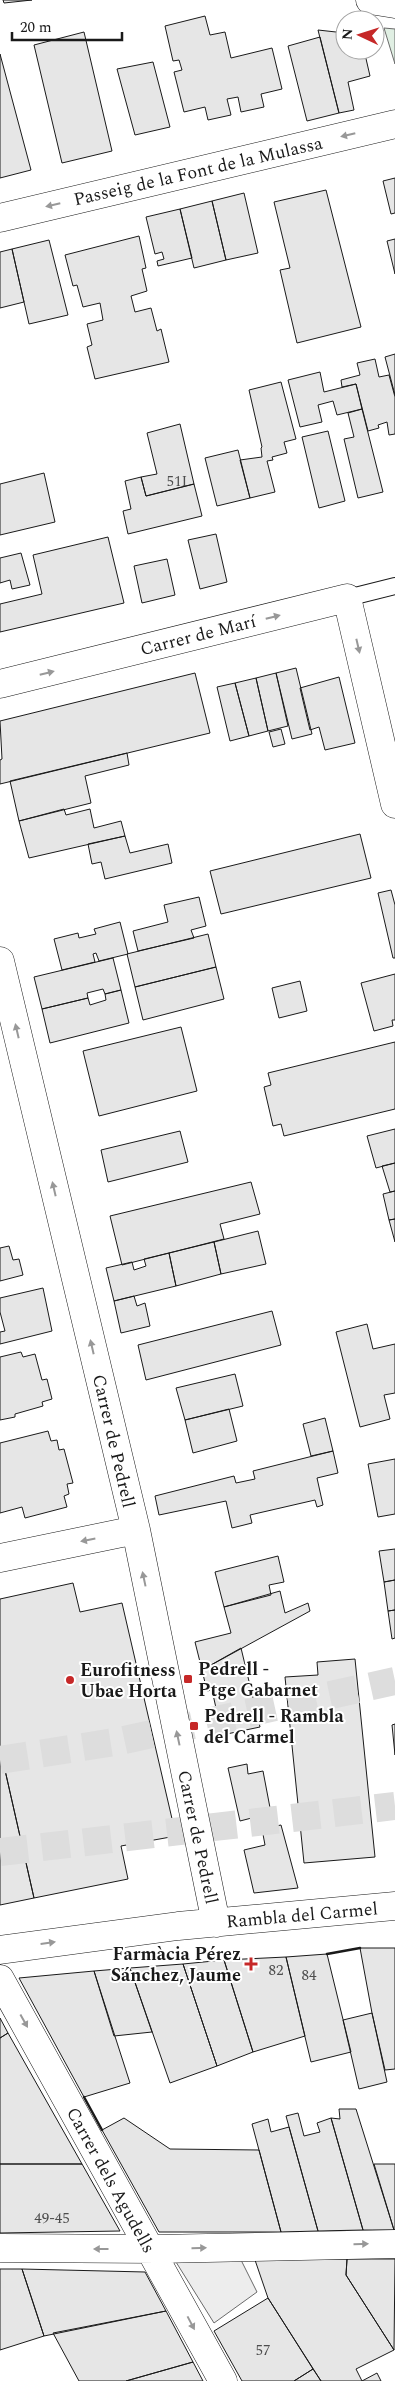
<svg xmlns="http://www.w3.org/2000/svg" width="395" height="2381" font-family="Spectral,serif">
	<style>
		.green { fill: #e0efe3; stroke: #6a6a6a }
		.parking { fill: #ededed; stroke: #6a6a6a }
		.building { fill: #e6e6e6; stroke: #1a1a1a }
		.lines { fill: none; stroke-linecap: round; stroke-linejoin: round }
		.primary-tunnel { stroke: #ddd; stroke-width: 28; stroke-dasharray: 28 14; stroke-linecap: butt }
		.service-casing { stroke: #1a1a1a; stroke-width: 18 }
		.minor-casing { stroke: #1a1a1a; stroke-width: 29 }
		.service { stroke: #fff; stroke-width: 16 }
		.minor { stroke: #fff; stroke-width: 28 }
		.wall { stroke: #1a1a1a; stroke-width: 2.5 }
		.oneway { fill: #989898 }
		.poi-dot { fill: #c62828; stroke: #fff; stroke-width: 2 }
		.labels { text-anchor: middle; stroke-width: 4; stroke-linejoin: round; paint-order: stroke }
		.number-label { font-size: 15px; fill: #4d4d4d }
		.street-label { font-size: 18px; fill: #1a1a1a; stroke: #fff }
		.poi-label { font-size: 18px; font-weight: bold; fill: #1a1a1a; stroke: #fff; text-anchor: start }
	</style>
	<rect width="100%" height="100%" fill="#fff"/>
	<path class="green" d="M384,28l11,1v35z"/>
	<path class="parking" d="M239,2256l18,36 -43,31 -38,-61z"/>
	<path class="building" d="M3,0h29l-28,3z
		M205,16l5,19 15,-3 6,26 41,-10 10,41 -21,5 3,13 -23,5 -3,-15 -11,2 4,16 -23,5 -3,-13 -21,5 -10,-40 8,-2 -3,-10 -6,1 -8,-35z
		M318,30l27,3v17h19l6,26 -22,6 6,28 -15,3z
		M84,32l28,119 -50,12 -28,-118z
		M320,37l19,76 -32,8 -19,-75z
		M0,54l31,116 -31,8z
		M153,62l17,65 -35,8 -18,-66z
		M395,178v35l-4,1 -8,-33z
		M326,190l35,137 -64,16 -17,-73 10,-2 -16,-66z
		M244,193l14,60 -32,7 -14,-59z
		M212,201l14,59 -32,8 -14,-59z
		M180,209l12,49 -34,8 -1,-5 7,-2 -2,-7 -7,2 -9,-37z
		M139,236l7,32 -4,1 5,22 -16,5 4,16 16,-4 6,23 4,-2 8,33 -74,17 -8,-32 5,-2 -5,-21 16,-4 -3,-17 -17,4 -6,-22 -4,1 -8,-31z
		M395,239v35l-8,-33z
		M49,240l19,75 -39,9 -17,-75z
		M12,249l12,53 -24,6v-56z
		M395,354v41l-10,-38z
		M375,359l4,18 10,-2 6,22v37l-6,1 -2,-13 -9,3 1,3 -11,3 -12,-47 -14,3 -1,-7 19,-5 -3,-12z
		M320,372l4,20 32,-8 6,25 -25,6 -4,-14 -15,4 4,17 -22,5 -12,-47z
		M281,382l15,57 -12,3 3,11 -15,4 1,3 -6,1 8,31 -25,6 -10,-38 22,-3 -1,-9 1,-1 -13,-57z
		M362,409l21,83 -25,6 -14,-59 10,-2 -6,-24z
		M180,424l14,60 -48,12 -5,-19 16,-3 -10,-41z
		M328,431l17,70 -26,7 -17,-71z
		M238,450l12,48 -33,8 -12,-48z
		M44,473l11,49 -55,13v-51z
		M141,477l5,19 48,-12 8,32 -74,18 -5,-23 8,-2 -6,-28z
		M216,534l11,48 -27,7 -12,-49z
		M108,537l16,66 -124,29v-28l42,-10 -9,-39z
		M21,553l9,32 -18,4 -2,-9 -10,3v-25z
		M167,559l8,36 -33,8 -8,-37z
		M296,668l16,66 -20,5 -16,-66z
		M195,673l15,60 -210,51v-24l2,-1 -2,-38z
		M276,673l12,53 -20,5 -12,-53z
		M339,677l16,66 -30,7 -6,-23 -9,3 -10,-42z
		M256,678l12,53 -19,5 -14,-53z
		M235,683l14,53 -19,5 -13,-54z
		M281,729l4,15 -12,3 -4,-15z
		M127,753l2,12 -44,11 6,27 -72,18 -9,-40z
		M64,809l2,6 24,-6 4,19 27,-7 4,15 -96,22 -10,-37z
		M360,834l11,44 -150,36 -11,-43z
		M125,836l5,17 38,-9 4,19 -67,16 -4,-17 -9,2 -4,-20z
		M391,890l4,15v53h-2l-15,-65z
		M199,897l7,29 -15,4 3,8 -56,13 -5,-20 35,-9 -4,-17z
		M120,922l8,32 -29,7 -3,-8 -3,1 2,8 -33,8 -8,-31 24,-6 1,5 17,-4 -2,-5z
		M208,934l8,33 -81,20 -8,-33z
		M113,958l8,32 -16,4 -2,-5 -16,4 1,5 -46,11 -8,-32z
		M216,967l8,32 -81,21 -8,-33z
		M395,974v46h-3l1,6 -19,5 -13,-48z
		M300,981l7,30 -28,7 -7,-30z
		M121,990l8,33 -79,20 -8,-34 46,-11 2,7 16,-5 -1,-6z
		M181,1027l16,64 -98,25 -16,-65z
		M395,1042v67l-111,27 -3,-12 -8,2 -9,-39 7,-2 -3,-12z
		M395,1129v34l-19,5 -9,-32z
		M180,1131l8,31 -80,20 -7,-32z
		M395,1163v28l-5,1 -8,-26z
		M251,1182l9,32 -40,10 4,15 -102,26 -12,-49z
		M395,1191v28l-6,1 -6,-26z
		M395,1219v23l-6,-22z
		M258,1231l8,33 -45,10 -7,-32z
		M214,1242l7,32 -45,12 -7,-33z
		M9,1246l4,14 6,-1 4,16 -23,6v-33z
		M169,1253l7,33 -62,15 -8,-33 26,-6 2,8 12,-4 -2,-7z
		M43,1288l9,43 -52,13v-12l5,-1 -5,-19v-14z
		M134,1296l3,10 8,-3 5,23 -29,7 -7,-32z
		M272,1311l9,34 -135,35 -8,-35z
		M367,1324l6,25 22,-5v49l-11,2 6,24 -30,8 -24,-95z
		M21,1352l2,5 12,-3 7,26 5,-1 5,20 -10,3 1,4 -28,8v3l-15,3v-63z
		M235,1374l8,32 -58,14 -9,-32z
		M229,1409l8,32 -44,12 -8,-33z
		M325,1418l8,33 -22,5 -8,-32z
		M48,1431l3,10 6,-1 2,10 5,-1 9,34 -6,1 2,10 -5,2 3,11 -42,11 -3,-11 -22,6v-70z
		M333,1451l5,22 -21,5 6,27 -6,2 -2,-7 -65,15 2,8 -20,5 -6,-27 -67,14 -4,-19 79,-20 2,7 19,-4 -2,-8z
		M395,1459v55l-17,3 -10,-53z
		M395,1549v31l-11,2 -5,-31z
		M278,1556l6,26 -15,3 2,10 -47,12 -9,-35z
		M395,1580v30l-7,1 -4,-29z
		M73,1583l7,29 42,-9 54,233 -55,10 7,33 -94,19 -34,-150v-149z
		M280,1591l5,22 23,-10 2,8 -108,59 -7,-28 36,-9 -7,-26z
		M395,1610v28l-3,1 -4,-28z
		M241,1648l19,79 -38,8 -10,-45 -5,1 -5,-21z
		M355,1659l20,198 -71,6 -19,-186 33,-2 -1,-13z
		M395,1724v31l-3,-30z
		M0,1748l34,150 -34,7z
		M247,1764l1,10 15,-3 8,42 -31,8 -12,-53z
		M281,1825l17,63 -44,5 -10,-43 21,-5 -3,-16z
		M360,1948h35v121l-10,1 -13,-57z
		M327,1954l24,98 -40,10 -25,-105z
		M286,1957l19,79 -52,16 -29,-92z
		M224,1960l29,92 -36,14 -34,-102z
		M183,1964l34,102 -47,17 -40,-115z
		M130,1968l22,64 -38,4 -20,-65z
		M94,1971l36,112 -46,14 -65,-119z
		M372,2013l15,69 -28,7 -16,-69z
		M0,2018l8,15 -8,5z
		M8,2033l74,131h-82v-126z
		M339,2109h17l38,121h-31l-32,-112 9,1z
		M298,2113l6,23 16,-4 -3,-9 14,-5 32,112 -45,1 -32,-115z
		M124,2118l46,31 89,1 22,82h-122l-57,-102z
		M268,2119l3,13 18,-5 29,104 -37,1 -29,-108z
		M0,2164h82l38,67 -120,2z
		M374,2164h21v66h-1z
		M347,2259l-1,16 48,75 -38,19 6,12h-41l-53,-83 -13,-38z
		M347,2259h48l-1,91 -48,-75z
		M0,2269h22l22,67 -44,14z
		M22,2269l123,3 21,39 -122,25z
		M268,2298l45,71 -19,12h-52l-28,-50z
		M166,2311l27,51 -67,19h-47l-26,-48z
		M193,2362l10,19h-77z
		M313,2369l8,12h-27z
		M377,2373l4,8h-19z"/>
	<g class="lines">
		<path class="primary-tunnel" d="M0,1760l115,-18 280,-61
			M0,1852l395,-46"/>
		<defs>
			<path id="service" d="M347,598l48,-12"/>
			<path id="minor" d="M370,0l25,4
				M0,218l395,-94
				M0,684l347,-86 48,206
				M0,961l136,569 80,393
				M0,1558l136,-28
				M0,1950l178,-24 217,-20
				M0,1979l223,402
				M0,2248l157,1 238,-5"/>
		</defs>
		<use href="#service" class="service-casing"/>
		<use href="#minor" class="minor-casing"/>
		<use href="#service" class="service"/>
		<use href="#minor" class="minor"/>
		<path class="wall" d="M327,1954l33,-6
			M84,2097l18,33"/>
	</g>
	<defs><path id="oneway-solid" d="M-6-.8H1V-3.2L6.5 0L1 3.2V.8H-6Z" transform="scale(1.25)"/></defs>
	<g class="oneway">
		<use href="#oneway-solid" transform="translate(348 135) rotate(167)"/>
		<use href="#oneway-solid" transform="translate(53 205) rotate(167)"/>
		<use href="#oneway-solid" transform="translate(273 617) rotate(-14)"/>
		<use href="#oneway-solid" transform="translate(358 646) rotate(77)"/>
		<use href="#oneway-solid" transform="translate(47 673) rotate(-14)"/>
		<use href="#oneway-solid" transform="translate(17 1031) rotate(-103)"/>
		<use href="#oneway-solid" transform="translate(54 1189) rotate(-103)"/>
		<use href="#oneway-solid" transform="translate(92 1347) rotate(-103)"/>
		<use href="#oneway-solid" transform="translate(88 1540) rotate(169)"/>
		<use href="#oneway-solid" transform="translate(144 1579) rotate(-102)"/>
		<use href="#oneway-solid" transform="translate(178 1738) rotate(-102)"/>
		<use href="#oneway-solid" transform="translate(48 1943) rotate(-8)"/>
		<use href="#oneway-solid" transform="translate(24 2021) rotate(61)"/>
		<use href="#oneway-solid" transform="translate(361 2244) rotate(-1)"/>
		<use href="#oneway-solid" transform="translate(199 2248) rotate(-1)"/>
		<use href="#oneway-solid" transform="translate(101 2249) rotate(-180)"/>
		<use href="#oneway-solid" transform="translate(191 2323) rotate(62)"/>
	</g>
	<g class="poi-dot">
		<rect x="183" y="1674" width="10" height="10" rx="2.5"/>
		<circle cx="70" cy="1680" r="5"/>
		<rect x="189" y="1721" width="10" height="10" rx="2.5"/>
		<path d="M248.5 1956.5h5v5h5v5h-5v5h-5v-5h-5v-5h5z"/>
	</g>
	<g class="labels">
		<g class="number-label">
			<text x="177" y="486">51I</text>
			<text x="276" y="1975">82</text>
			<text x="309" y="1980">84</text>
			<text x="52" y="2223">49-45</text>
			<text x="263" y="2355">57</text>
		</g>
		<g class="street-label">
			<text transform="translate(198 171) rotate(-13)" y="6">Passeig de la Font de la Mulassa</text>
			<text transform="translate(198 635) rotate(-14)" y="6">Carrer de Marí</text>
			<text transform="translate(114 1441) rotate(77)" y="6">Carrer de Pedrell</text>
			<text transform="translate(198 1837) rotate(78)" y="6">Carrer de Pedrell</text>
			<text transform="translate(302 1915) rotate(-5)" y="6">Rambla del Carmel</text>
			<text transform="translate(111 2180) rotate(61)" y="6">Carrer dels Agudells</text>
		</g>
		<g class="poi-label">
			<text x="198" y="1675">Pedrell -<tspan x="198" dy="21">Ptge Gabarnet</tspan></text>
			<text x="80" y="1676">Eurofitness<tspan x="80" dy="21">Ubae Horta</tspan></text>
			<text x="204" y="1722">Pedrell - Rambla<tspan x="204" dy="21">del Carmel</tspan></text>
			<text x="241" y="1960" text-anchor="end">Farmàcia Pérez<tspan x="241" dy="21">Sánchez, Jaume</tspan></text>
		</g>
	</g>
	<g transform="translate(360 35) rotate(274)"><circle r="24" fill="#ffffff" stroke="#a3a3a3"/>
	<path d="M0-4L9 19L0 12L-9 19Z" fill="#c62828"/>
	<text y="-8" font-size="14" font-weight="bold" text-anchor="middle" fill="#1a1a1a">N</text>
	</g>
	<path d="M12 32v8h110v-8" fill="none" stroke="#1a1a1a" stroke-width="2.5"/>
	<text x="20" y="32" font-size="15" fill="#1a1a1a" stroke="#ffffff" stroke-width="4" paint-order="stroke">20 m</text>
</svg>
